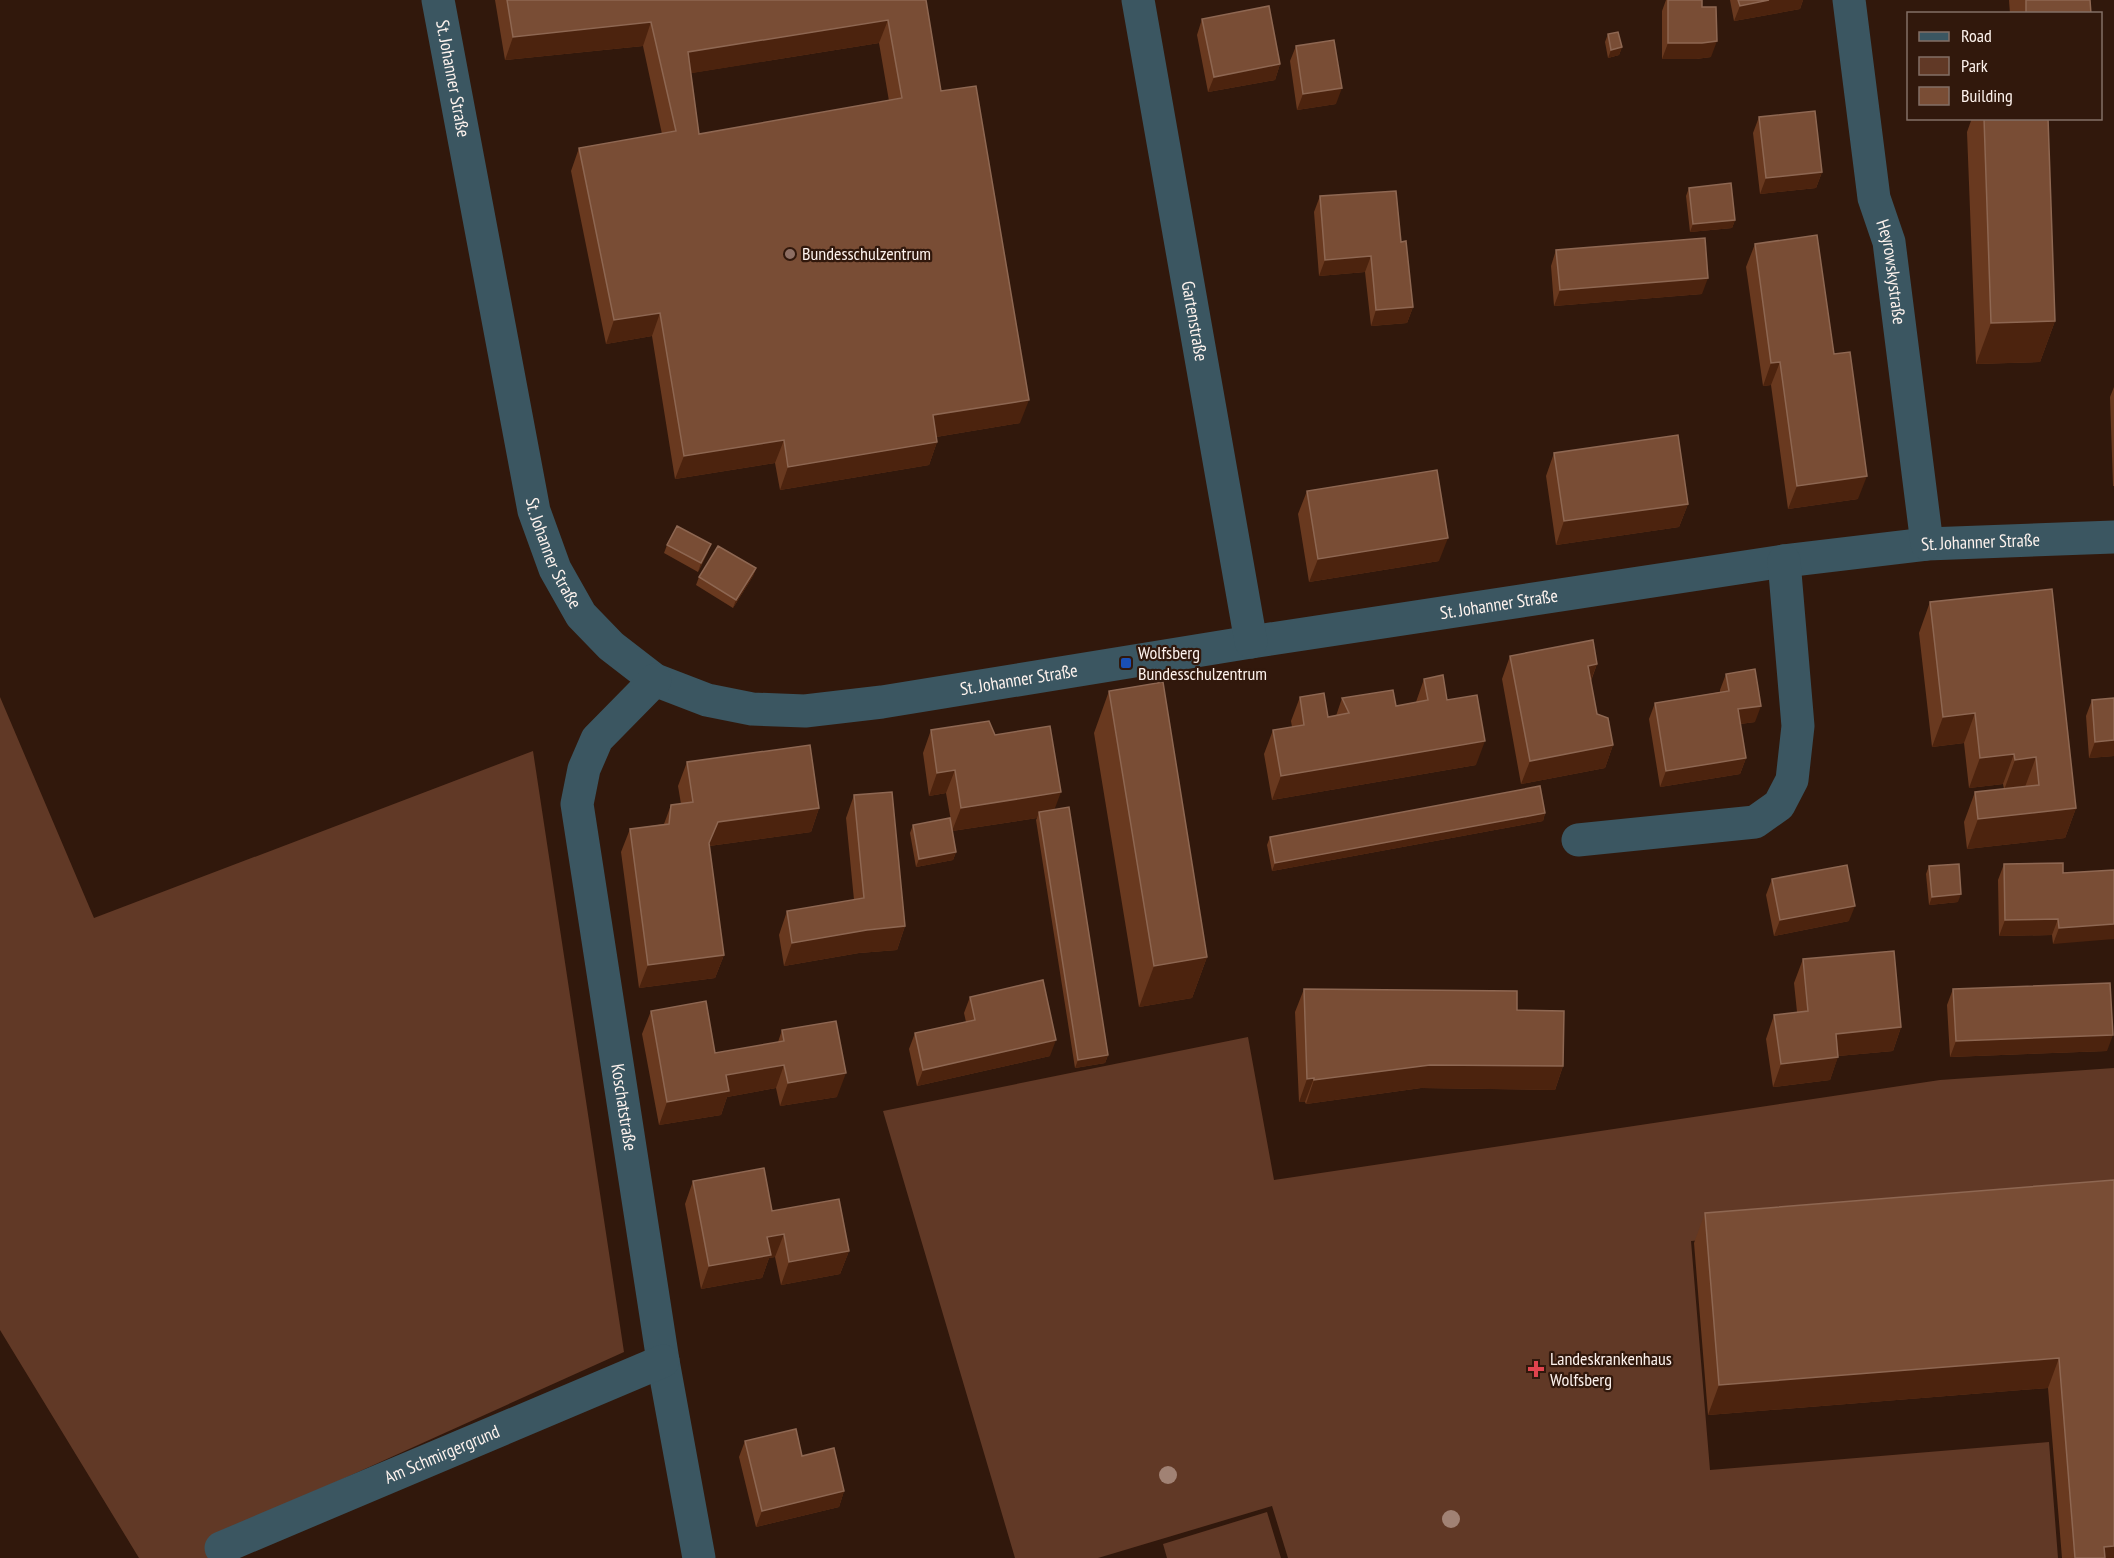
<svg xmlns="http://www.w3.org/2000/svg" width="2114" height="1558" font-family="'PT Sans Narrow',sans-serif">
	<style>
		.green { fill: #613926 }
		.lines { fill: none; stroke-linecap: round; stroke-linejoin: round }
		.minor { stroke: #3b5661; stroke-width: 33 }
		.tree { fill: #a18274 }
		.wall { fill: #69391f; fill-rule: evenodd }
		.shaded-wall { fill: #4c230e }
		.building { fill: #794d35; stroke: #8e6752; stroke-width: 1.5; fill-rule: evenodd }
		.education-dot { fill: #8d6e63; stroke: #31180c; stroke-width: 2 }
		.transit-dot { fill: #1a4fb4; stroke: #31180c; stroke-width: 2 }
		.health-dot { fill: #e0444e; stroke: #31180c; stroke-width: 2 }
		.labels { text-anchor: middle; stroke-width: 4.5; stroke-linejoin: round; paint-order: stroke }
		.street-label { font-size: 18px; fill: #fdf2ed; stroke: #31180c }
		.poi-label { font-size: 18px; fill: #fdf2ed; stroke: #31180c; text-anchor: start }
	</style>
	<rect width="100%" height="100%" fill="#31180c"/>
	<path class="green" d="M0,697l94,221 439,-167 91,601 -410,185 8,21h-83l-139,-228z
		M1248,1037l26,143 666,-100 174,-12v116l-224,41 -199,16 19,229 339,-28 9,116h-770l-16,-52 -174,52h-83l-132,-447z
		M1267,1512l14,46h-114l-4,-14z"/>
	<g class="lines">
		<g class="minor">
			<path id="s1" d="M438,0l96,511 21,58 26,46 30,31 44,34 52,20 45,9 53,2 77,-9 369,-60 533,-81 143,-17 187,-7"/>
			<path id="s2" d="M1138,0l113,642"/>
			<path id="s3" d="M1849,0l25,198 15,44 38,302"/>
			<path id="s4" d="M655,680l-58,59 -13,30 -7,35 86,557 36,197"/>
			<path d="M1578,840l177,-18 24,-17 13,-25 6,-54 -14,-165"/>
			<path id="s5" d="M221,1548l442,-187"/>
		</g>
	</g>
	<g class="tree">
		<circle cx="1168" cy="1475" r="9"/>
		<circle cx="1451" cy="1519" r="9"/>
	</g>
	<path class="wall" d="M495,0h431l15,91 79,332 -84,14 1,5 -8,23 -149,25 -5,-27 -100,16 -23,-143 -46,8 -35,-173 8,-23 83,-14 -19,-88 -138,14zM879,43l10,58 -190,33 -8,-61z
		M1666,0h36v7l9,50 -15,2h-34v-48z
		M1730,0h73l-3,9 -66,12z
		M2009,0h81l1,14h-81z
		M1202,19l78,45 -5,16 -67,12 -11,-57z
		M1608,34l14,13 -3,8 -11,3 -3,-16z
		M1296,46l40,58 -39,6 -7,-49z
		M1759,117l63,55 -6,16 -56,6 -7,-61z
		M1972,118h76l7,203 -15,41 -64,2 -9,-232z
		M1689,188l46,32 -3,8 -42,4 -4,-36z
		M1320,196l81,46 12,65 -6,16 -36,3 -6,-54 -46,4 -5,-64z
		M1755,244l103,255 -70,10 -17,-124 -8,1 -17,-119z
		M1556,250l146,44 -148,12 -3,-40z
		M2114,387v99h-1l-3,-89z
		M1554,453l134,51 -9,23 -123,18 -10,-69z
		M1307,491l132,70 -130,21 -11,-68z
		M667,545l41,7 -10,20 -34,-19z
		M756,568l-3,8 -20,32 -37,-23 3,-8z
		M1930,602l146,206 -11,30 -98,11 -3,-27 11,-30 29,-3 -1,-5 -34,4 -5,-45 -32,4 -13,-114z
		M1510,656l87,8 -6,17 6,33 16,31 -8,23 -84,16 -19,-105z
		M1726,674l29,48 -15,2 6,34 -6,16 -80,13 -11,-68 6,-16 65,-11v-2z
		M1424,679l23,21 29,65 -204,35 -8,-46 9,-24 19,-3 -1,-6 9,-24 28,20 8,-1 6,-18 54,8 20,-4z
		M1109,691l98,266 -15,41 -53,9 -45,-274z
		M2114,698v58l-25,2 -3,-42 6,-16z
		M931,730l64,5 59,74 54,246 -3,8 -30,5 -39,-248 1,-2 -85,13 4,21 -3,8 -37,7 -6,-34 3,-8 38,-4 -5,-28 -17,3 -6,-43z
		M687,762l132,46 -8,24 -102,14 15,109 -9,23 -76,10 -18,-136 9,-23 34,-5 7,-19 10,-1 -3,-18z
		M854,795l51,131 -8,24 -38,3 -75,13 -5,-31 8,-24 67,-11 -8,-82z
		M1545,813l-2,8 -271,50 -5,-26 3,-8z
		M2004,864l59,9 51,-3 -61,74 -1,-9 -53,1 -1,-56z
		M1929,866l29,36 -29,3 -3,-31z
		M1772,879l77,42 -75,15 -8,-41z
		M1803,959l98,68 -8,24 -55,5 -8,24 -57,7 -7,-48 8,-24 23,-3 -3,-29z
		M1304,989l213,21 46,56 -8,24 -134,-2 -115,16 -1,-2h-6l-4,-90z
		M1953,989l154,62 -157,6 -3,-52z
		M970,997l80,59 -133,30 -8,-37 6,-16 51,-11 -2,-9z
		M651,1011l64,42 63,-11 4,-12 55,67 -57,9 -4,-18 -49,9 -6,18 -62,10 -17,-91z
		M2114,1180v378h-52l-14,-170 -340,27 -14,-172 11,-30z
		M693,1181l79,30 77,40 -9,23 -59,11 -6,-28 -6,1 -7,20 -61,11 -16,-85z
		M745,1441l57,15 42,35 -5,16 -83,20 -17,-70z"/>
	<path class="shaded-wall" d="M1769,0h34l-3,9 -66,12 6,-15z
		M888,20l-9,23 -199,32 8,-23z
		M651,22l-8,24 -138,14 8,-23z
		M1717,41l-6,16 -15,2h-34l6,-16z
		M1622,47l-3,8 -11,3 3,-8z
		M1280,64l-5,16 -67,12 6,-15z
		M1342,88l-6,16 -39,6 6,-16z
		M1822,172l-6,16 -56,6 6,-16z
		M1735,220l-3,8 -42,4 3,-8z
		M1371,256l-6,16 -46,4 6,-16z
		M1708,278l-6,16 -148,12 6,-16z
		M1413,307l-6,16 -36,3 5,-16z
		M660,313l-8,23 -46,8 8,-24z
		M2055,321l-15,41 -64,2 15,-41z
		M1780,362l-9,23 -8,1 8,-23z
		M1029,400l-9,23 -96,16 9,-24z
		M784,440l-9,23 -100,16 9,-23z
		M937,442l-8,23 -149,25 8,-23z
		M1867,476l-9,23 -70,10 9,-23z
		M1688,504l-9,23 -123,18 8,-24z
		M1448,538l-9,23 -130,21 9,-23z
		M711,544l-3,8 -10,20 3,-9z
		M756,568l-3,8 -20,32 3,-8z
		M1597,664l-9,23v-21z
		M1761,706l-6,16 -23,3 6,-16z
		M1975,713l-11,30 -32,4 11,-30z
		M2114,740v16l-25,2 6,-16z
		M1485,741l-9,24 -204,35 9,-24z
		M1613,745l-8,23 -84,16 9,-23z
		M2014,754l-11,30 -34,4 11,-30z
		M2036,757l-11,30 -21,3 11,-30z
		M1746,758l-6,16 -80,13 6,-16z
		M955,770l-9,23 -17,3 8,-23z
		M1061,792l-9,24 -13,-4 -2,6 -85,13 9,-23z
		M819,808l-8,24 -102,14v-3l9,-21z
		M2076,808l-11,30 -98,11 11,-30z
		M1545,813l-2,8 -271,50 3,-8z
		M956,852l-3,8 -37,7 3,-8z
		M1961,894l-3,8 -29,3 3,-8z
		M1855,906l-6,15 -75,15 6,-16z
		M2058,919l-6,16 -53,1 6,-16z
		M2114,924v15l-61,5 6,-16z
		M905,926l-8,24 -38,3 -75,13 8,-23 75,-13z
		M724,955l-9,23 -76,10 9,-23z
		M1207,957l-15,41 -53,9 15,-41z
		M1901,1027l-8,24 -66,6 9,-23z
		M2113,1035l-6,16 -157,6 6,-16z
		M1056,1040l-6,16 -133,30 6,-16z
		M1108,1055l-3,8 -30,5 3,-8z
		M1838,1057l-8,23 -57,7 8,-23z
		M784,1065l-8,23 -49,9 -6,18 -62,10 8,-23 59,-27z
		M1430,1065l133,1 -8,24 -134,-2 -115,16 8,-24z
		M846,1073l-9,24 -57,9 8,-23z
		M1314,1078l-9,24h-6l8,-23z
		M784,1234l-9,23 -6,1 -7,20 -61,11 8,-23 58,-29z
		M849,1251l-9,23 -59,11 8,-23z
		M2059,1358l-11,30 -340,27 11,-30z
		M844,1491l-5,16 -83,20 6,-16z
		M2114,1546v12h-14l4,-11z"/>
	<path class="building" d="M507,0h419l15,91 35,-5 53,314 -96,15 4,27 -149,25 -4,-27 -100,16 -24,-143 -46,7 -35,-172 97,-17 -25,-109 -138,15zM888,20l14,78 -203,36 -11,-82z
		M1668,0h34v7h14l1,34 -15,2h-34z
		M1738,0h31l-29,6z
		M2026,0h64l1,14h-65z
		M1269,6l11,58 -66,13 -12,-58z
		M1618,32l4,15 -11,3 -3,-16z
		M1334,40l8,48 -39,6 -7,-48z
		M1815,111l7,61 -56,6 -7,-61z
		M1984,118h64l7,203 -64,2z
		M1731,183l4,37 -42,4 -4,-36z
		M1396,191l5,51 5,-1 7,66 -37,3 -5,-54 -46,4 -5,-64z
		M1817,235l17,119 16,-2 17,124 -70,10 -17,-124 -9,1 -16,-119z
		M1705,238l3,40 -148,12 -4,-40z
		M1678,435l10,69 -124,17 -10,-68z
		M1437,470l11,68 -130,21 -11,-68z
		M677,526l34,18 -10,19 -34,-18z
		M718,546l38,22 -20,32 -37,-23z
		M2052,589l24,219 -98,11 -3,-27 64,-7 -3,-28 -21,3 -1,-6 -34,4 -5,-45 -32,4 -13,-115z
		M1593,640l4,24 -9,2 9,48 11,4 5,27 -83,16 -20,-105z
		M1755,669l6,37 -23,3 8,49 -80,13 -11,-68 74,-12 -3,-17z
		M1443,675l4,25 30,-5 8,46 -204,35 -8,-46 31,-5 -4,-28 24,-4 4,24 21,-4 -7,-15 51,-8 3,16 32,-6 -4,-21z
		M1163,682l44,275 -53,9 -45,-275z
		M2114,698v42l-19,2 -3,-42z
		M989,721l6,14 55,-9 11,66 -100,16 -6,-38 -18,3 -6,-43z
		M810,745l9,63 -101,14 -9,21 15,112 -76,10 -18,-136 39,-5 2,-19 22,-3 -6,-40z
		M1540,786l5,27 -270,50 -5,-26z
		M892,792l13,134 -38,4 -75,13 -5,-32 77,-13 -10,-103z
		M1069,807l39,248 -30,5 -39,-248z
		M950,818l6,34 -37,7 -6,-34z
		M2063,863v10l51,-3v54l-55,4 -1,-9 -53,1 -1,-56z
		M1959,864l2,30 -29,3 -3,-31z
		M1847,865l8,41 -75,14 -8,-41z
		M1894,951l7,76 -65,7 2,23 -57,7 -7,-49 34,-4 -5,-52z
		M1043,980l13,60 -133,30 -8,-37 60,-13 -5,-23z
		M2110,983l3,52 -157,6 -3,-52z
		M1304,989l213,2v19l47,1 -1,55 -133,-1 -116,15v-2l-7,1z
		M706,1001l9,52 69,-12 -2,-11 54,-9 10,52 -58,10 -4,-18 -58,10 3,16 -62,11 -16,-91z
		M764,1168l8,43 67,-12 10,52 -60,11 -5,-28 -17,3 4,18 -62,11 -16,-85z
		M2114,1180v366l-10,1 1,11h-30l-16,-200 -340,27 -14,-172z
		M796,1429l6,27 32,-8 10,43 -82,20 -17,-70z"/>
	<circle class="education-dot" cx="790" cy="254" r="6"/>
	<rect class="transit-dot" x="1120" y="657" width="12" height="12" rx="3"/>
	<path class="health-dot" d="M1533 1360h6v6h6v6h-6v6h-6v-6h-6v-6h6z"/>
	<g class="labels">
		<g class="street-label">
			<text dy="6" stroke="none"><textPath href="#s1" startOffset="80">St. Johanner Straße</textPath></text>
			<text dy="6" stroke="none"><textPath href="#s3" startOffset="276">Heyrowskystraße</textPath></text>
			<text dy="6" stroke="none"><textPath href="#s2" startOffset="326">Gartenstraße</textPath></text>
			<text dy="6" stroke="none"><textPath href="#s1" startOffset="2076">St. Johanner Straße</textPath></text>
			<text dy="6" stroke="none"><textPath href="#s1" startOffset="566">St. Johanner Straße</textPath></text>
			<text dy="6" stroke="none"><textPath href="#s1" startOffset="1590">St. Johanner Straße</textPath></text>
			<text dy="6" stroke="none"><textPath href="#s1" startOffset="1104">St. Johanner Straße</textPath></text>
			<text dy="6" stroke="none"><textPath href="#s4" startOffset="458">Koschatstraße</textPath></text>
			<text dy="6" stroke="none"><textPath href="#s5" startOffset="240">Am Schmirgergrund</textPath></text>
		</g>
		<g class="poi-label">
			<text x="802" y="260">Bundesschulzentrum</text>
			<text x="1138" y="659">Wolfsberg<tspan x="1138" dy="21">Bundesschulzentrum</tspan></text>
			<text x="1550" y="1365">Landeskrankenhaus<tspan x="1550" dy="21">Wolfsberg</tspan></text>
		</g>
	</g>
	<rect x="1907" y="12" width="195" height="108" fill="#31180c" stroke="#836f66" stroke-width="1.5"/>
	<rect x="1919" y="32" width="30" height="9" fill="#3b5661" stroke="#836f66" stroke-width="1.5"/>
	<text x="1961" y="42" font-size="18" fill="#fdf2ed">Road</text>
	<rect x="1919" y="57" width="30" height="18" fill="#613926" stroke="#836f66" stroke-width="1.5"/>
	<text x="1961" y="72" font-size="18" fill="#fdf2ed">Park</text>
	<rect x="1919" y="87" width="30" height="18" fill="#794d35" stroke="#836f66" stroke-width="1.5"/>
	<text x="1961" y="102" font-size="18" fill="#fdf2ed">Building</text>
</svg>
